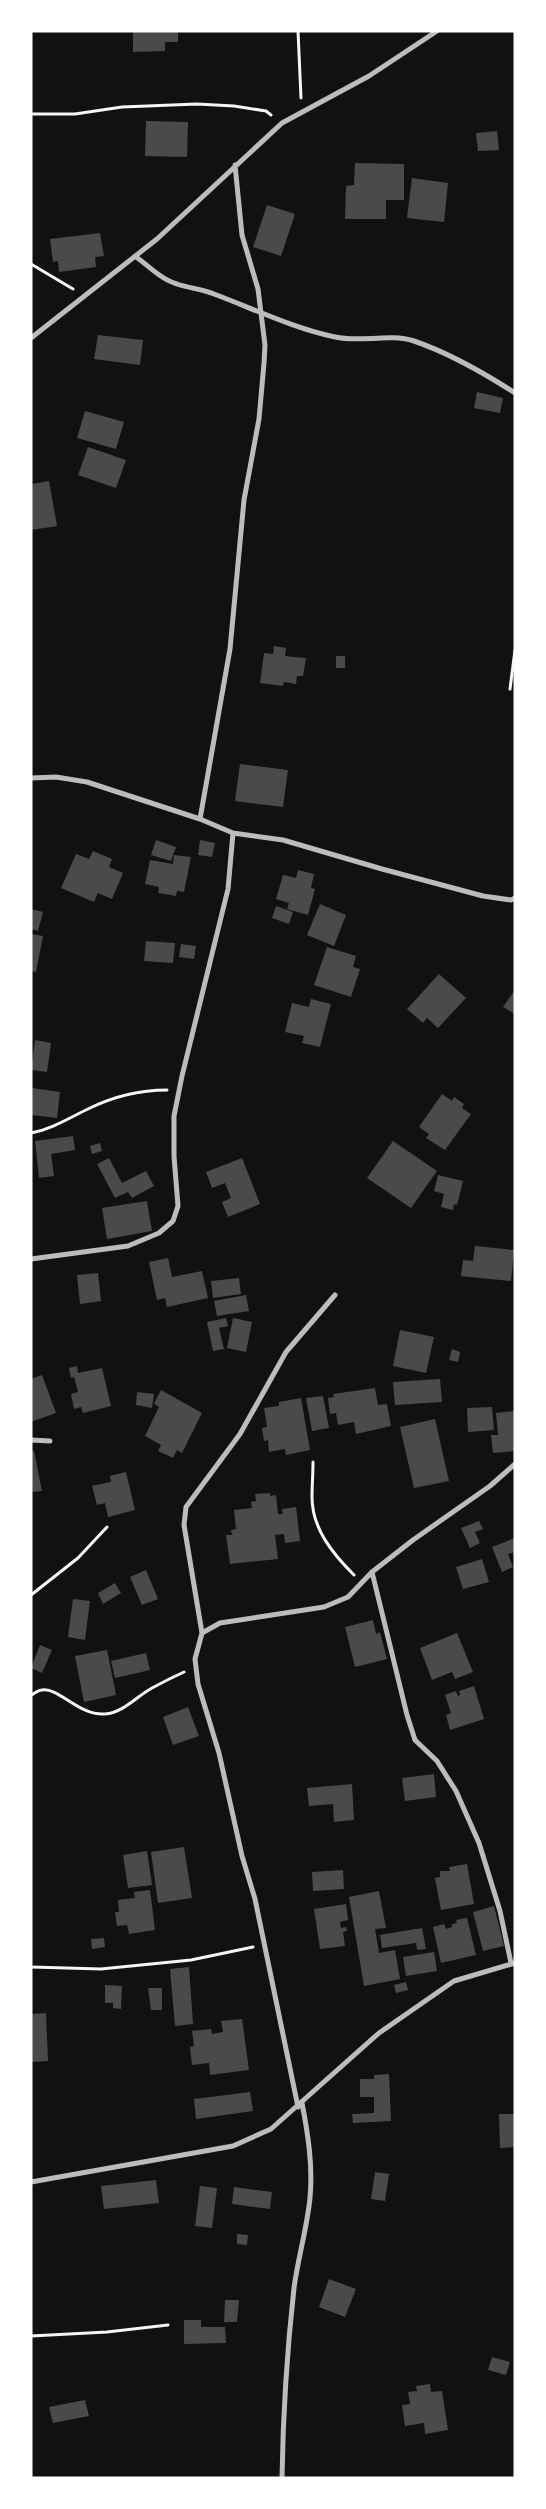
<svg xmlns="http://www.w3.org/2000/svg" width="546" height="2509" font-family="Spectral,serif">
	<style>
		.building { fill: #4a4a4a }
		.lines { fill: none; stroke-linecap: round; stroke-linejoin: round }
		.path { stroke: #f5f5f5; stroke-width: 3 }
		.minor { stroke: #bcbcbc; stroke-width: 5 }
	</style>
	<rect width="100%" height="100%" fill="#111"/>
	<path class="building" d="M133,31h45v11h-13v9l-32,1z
		M146,121l42,1 -1,35 -42,-1z
		M497,131l2,19 -21,1 -2,-18z
		M355,163l49,1v36h-18v19h-41l1,-33 8,-1z
		M412,178l36,5 -4,39 -37,-4z
		M267,205l28,9 -14,42 -28,-9z
		M100,233l4,23 -9,1 1,10 -37,5 -1,-11 -5,1 -3,-23z
		M98,335l45,5 -3,25 -46,-6z
		M477,392l26,6 -3,15 -26,-5z
		M85,411l39,11 -8,27 -39,-11z
		M88,447l38,13 -10,28 -38,-13z
		M49,481l8,45 -26,4v-46z
		M274,646l12,2 -1,8 21,2 -3,18h-6l-1,8 -12,-2 -1,4 -23,-3 4,-30 9,1z
		M336,656h9v12h-9z
		M240,764l48,6 -5,37 -48,-6z
		M156,840l20,7 -5,14 -20,-6z
		M200,840l15,3 -3,14 -14,-2z
		M93,851l19,8 -3,8 14,6 -11,26 -14,-6 -4,9 -33,-14 15,-34 13,5z
		M174,855l17,2 -7,35 -7,-1 -1,5 -18,-3 1,-6 -14,-3 5,-24 23,4z
		M298,870l16,4 -3,14 4,1 -7,26 -21,-6 2,-6 -13,-4 7,-24 13,3z
		M320,904l26,11 -12,31 -27,-11z
		M276,906l17,6 -4,12 -17,-6z
		M31,909l12,3 -5,19 -7,-2z
		M31,934l12,2 -7,36 -5,-1z
		M146,941l29,2 -2,20 -29,-2z
		M181,944l15,2 -2,13 -15,-2z
		M327,947l29,9 -3,11 7,2 -9,28 -37,-12z
		M439,974l27,24 -28,30 -11,-10 -4,5 -16,-14z
		M515,990v24l-12,-7z
		M311,999l20,5 -11,43 -18,-4 2,-7 -19,-4 7,-29 17,4z
		M35,1040l16,3 -4,29 -16,-2z
		M32,1088l28,4 -3,26 -26,-3z
		M442,1094l10,7 2,-4 10,7 -2,4 9,6 -26,36 -19,-12 3,-4 -10,-7z
		M73,1136l2,14 -24,4 3,22 -15,2 -4,-37z
		M393,1141l44,30 -26,37 -44,-30z
		M100,1143l2,8 -10,3 -2,-8z
		M109,1158l13,25 24,-12 8,15 -22,12 -4,-6 -13,6 -18,-34z
		M242,1158l18,46 -32,13 -6,-15 9,-4 -6,-15 -13,5 -6,-16z
		M438,1175l25,6 -6,24 -3,-1 -1,6 -12,-3 3,-13 -10,-3z
		M147,1201l5,30 -45,8 -5,-31z
		M475,1246l39,4 -3,31 -50,-5 2,-16 10,1z
		M168,1258l4,19 30,-6 6,27 -41,9 -2,-9 -8,2 -8,-38z
		M98,1273l3,28 -21,3 -3,-29z
		M239,1278l2,16 -28,4 -2,-17z
		M246,1295l3,16 -32,5 -3,-15z
		M226,1318l2,8 -9,2 5,21 -11,2 -6,-29z
		M233,1318l19,4 -6,30 -19,-4z
		M400,1330l34,7 -8,36 -33,-7z
		M452,1349l8,3 -2,10 -9,-2z
		M77,1366l1,7 24,-5 9,38 -28,7 -2,-6 -7,2 -3,-15 7,-2 -4,-15 -3,1 -2,-10z
		M42,1375l14,38 -25,9v-43z
		M440,1379l2,23 -47,3 -2,-23z
		M375,1388l3,17 9,-1 4,22 -35,8 -2,-12 -16,3 -2,-12 -6,1 -2,-16 6,-1 -1,-3z
		M161,1390l41,23 -20,40 -5,-3 -4,8 -15,-7 3,-6 -16,-9 14,-29 -5,-3z
		M137,1392l17,2 -2,14 -16,-3z
		M323,1396l6,32 -17,3 -6,-33z
		M301,1398l9,52 -24,5 -1,-6 -16,3 -1,-12 -4,1 -2,-13 5,-1 -3,-19 15,-2v-4z
		M492,1407l2,23 -26,2 -1,-24z
		M515,1411v40l-22,2 -2,-18h7l-2,-22z
		M435,1419l14,62 -35,7 -14,-61z
		M31,1451h3l8,40 -9,1 -2,-4z
		M126,1472l9,38 -27,7 -3,-14 -8,2 -5,-19 19,-4 -1,-6z
		M270,1493v3l6,-1 2,19h5l-1,-5 14,-2 4,34 -15,2 -1,-9 -9,1 3,24 -48,5 -4,-29h6l-1,-5 5,-1 -2,-19 18,-2 -1,-6 5,-1 -1,-7z
		M479,1521l4,8 -8,3 5,11 -10,5 -9,-20z
		M515,1538v14l-7,2 5,13 -11,5 -10,-25z
		M482,1559l7,23 -26,7 -7,-22z
		M146,1570l12,29 -16,6 -12,-28z
		M115,1583l6,10 -18,11 -5,-11z
		M73,1599l17,2 -5,39 -17,-3z
		M373,1620l3,14 4,-2 7,27 -32,8 -10,-40z
		M457,1633l16,39 -18,7 -3,-7 -20,8 -12,-32z
		M40,1645l12,5 -10,23 -11,-5z
		M107,1650l9,45 -32,7 -9,-46z
		M146,1653l4,17 -35,8 -4,-17z
		M474,1686l10,33 -34,11 -4,-15 5,-2 -6,-18 11,-4 2,5 2,-1 -1,-4z
		M188,1707l11,29 -26,9 -10,-28z
		M434,1774l2,23 -31,4 -3,-23z
		M352,1784l2,36 -20,2 -1,-18 -24,2 -2,-18z
		M184,1847l8,51 -34,5 -7,-51z
		M147,1851l5,34 -24,3 -5,-33z
		M467,1864l7,40 -33,6 -6,-32 5,-1v-6h10l-1,-4z
		M343,1870l1,19 -31,2 -1,-19z
		M150,1890l5,40 -26,4 -2,-9 -10,1 -2,-14h4l-1,-12 17,-2 -1,-6z
		M379,1891l7,37 -11,1 4,24 16,-3 5,29 -36,7 -15,-89z
		M346,1904l2,16 -8,2 1,6 5,-1 1,4 -4,1 2,14 -25,3 -6,-40z
		M494,1906l10,40 -21,5 -10,-39z
		M467,1918l9,37 -35,8 -8,-36 11,-3 2,5 6,-2v-3l5,-1 -1,-3z
		M422,1928l4,21 -9,1 -1,-7 -34,5 -2,-13z
		M104,1938l1,9 -13,2 -1,-10z
		M434,1952l3,19 -31,5 -3,-19z
		M189,1967l4,57 -18,2 -5,-57z
		M406,1982l2,8 -12,3 -2,-8z
		M105,1985l17,1 -1,23 -8,-1v-5h-8z
		M148,1988h14v22h-11z
		M46,2013l2,48 -16,1 -1,-48z
		M242,2019l7,51 -39,5 -1,-12 -17,2 -2,-18 4,-1 -2,-15 19,-2 1,5 11,-2 -2,-11z
		M389,2074l2,47 -38,2 -1,-9 22,-1v-16h-14v-18h14v-4z
		M250,2092l3,19 -57,8 -2,-20z
		M499,2114h16v33l-15,1z
		M375,2172l14,2 -4,27 -14,-2z
		M156,2180l3,23 -55,6 -3,-23z
		M200,2186l17,2 -5,40 -17,-2z
		M234,2187l38,5 -2,17 -38,-5z
		M237,2234l11,1 -1,10 -10,-1z
		M329,2279l27,10 -11,28 -26,-10z
		M225,2300h14l-2,22h-13z
		M184,2320h17v7h24l1,16 -42,1z
		M492,2357l18,5 -4,13 -18,-5z
		M430,2384l1,8 11,-1 6,39 -23,4 -1,-11 -19,3 -3,-21 8,-1 -2,-12 9,-1 -1,-5z
		M85,2400l4,16 -36,7 -4,-16z"/>
	<g class="lines">
		<path class="path" d="M298,31l3,67
			M31,114h44l47,-7 75,-3 37,2 32,5 5,4
			M31,264l42,25
			M510,689l5,-39
			M31,1133c21,-4 38,-15 57,-24 24,-12 52,-19 79,-19
			M313,1462c0,12 -1,24 -1,35 0,32 21,57 42,78
			M31,1595l47,-37 29,-31
			M31,1695c3,-1 7,-5 11,-5 17,-3 37,26 63,24 18,-1 32,-18 47,-26 11,-6 21,-11 32,-16
			M31,1967l70,2 90,-9 62,-13
			M31,2336l76,-4 61,-7"/>
		<path class="minor" d="M136,257c13,9 26,23 41,27 12,4 25,5 37,10 40,15 79,34 121,43 26,6 54,-4 79,4 35,12 70,32 101,52
			M31,338l126,-99 125,-116 87,-47 68,-45
			M31,778l25,-1 31,5 113,37 33,14 50,7 99,29 101,27 28,4 4,-2
			M200,819l30,-170 14,-149 15,-81 5,-56 1,-18 -7,-56 -16,-54 -7,-70
			M31,1259l97,-13 31,-13 14,-12 5,-15 -4,-50v-40l8,-40 46,-187 5,-56
			M31,1440l19,1
			M372,1572l35,143 8,25 22,21 19,30 23,52 21,68 11,52
			M202,1633l-18,-108 2,-18 54,-73 46,-82 49,-57
			M298,2107l-43,-208 -13,-43 -23,-103 -21,-69 -3,-25 7,-26 18,-10 104,-16 24,-10 24,-25 41,-32 77,-54 25,-22
			M31,2182l202,-36 38,-17 108,-96 75,-52 61,-18
			M282,2478c1,-64 5,-127 12,-190 4,-30 13,-60 16,-90 3,-32 -2,-64 -8,-95"/>
	</g>
	<rect width="546" height="2509" fill="none" stroke="#ffffff" stroke-width="65"/>
</svg>
